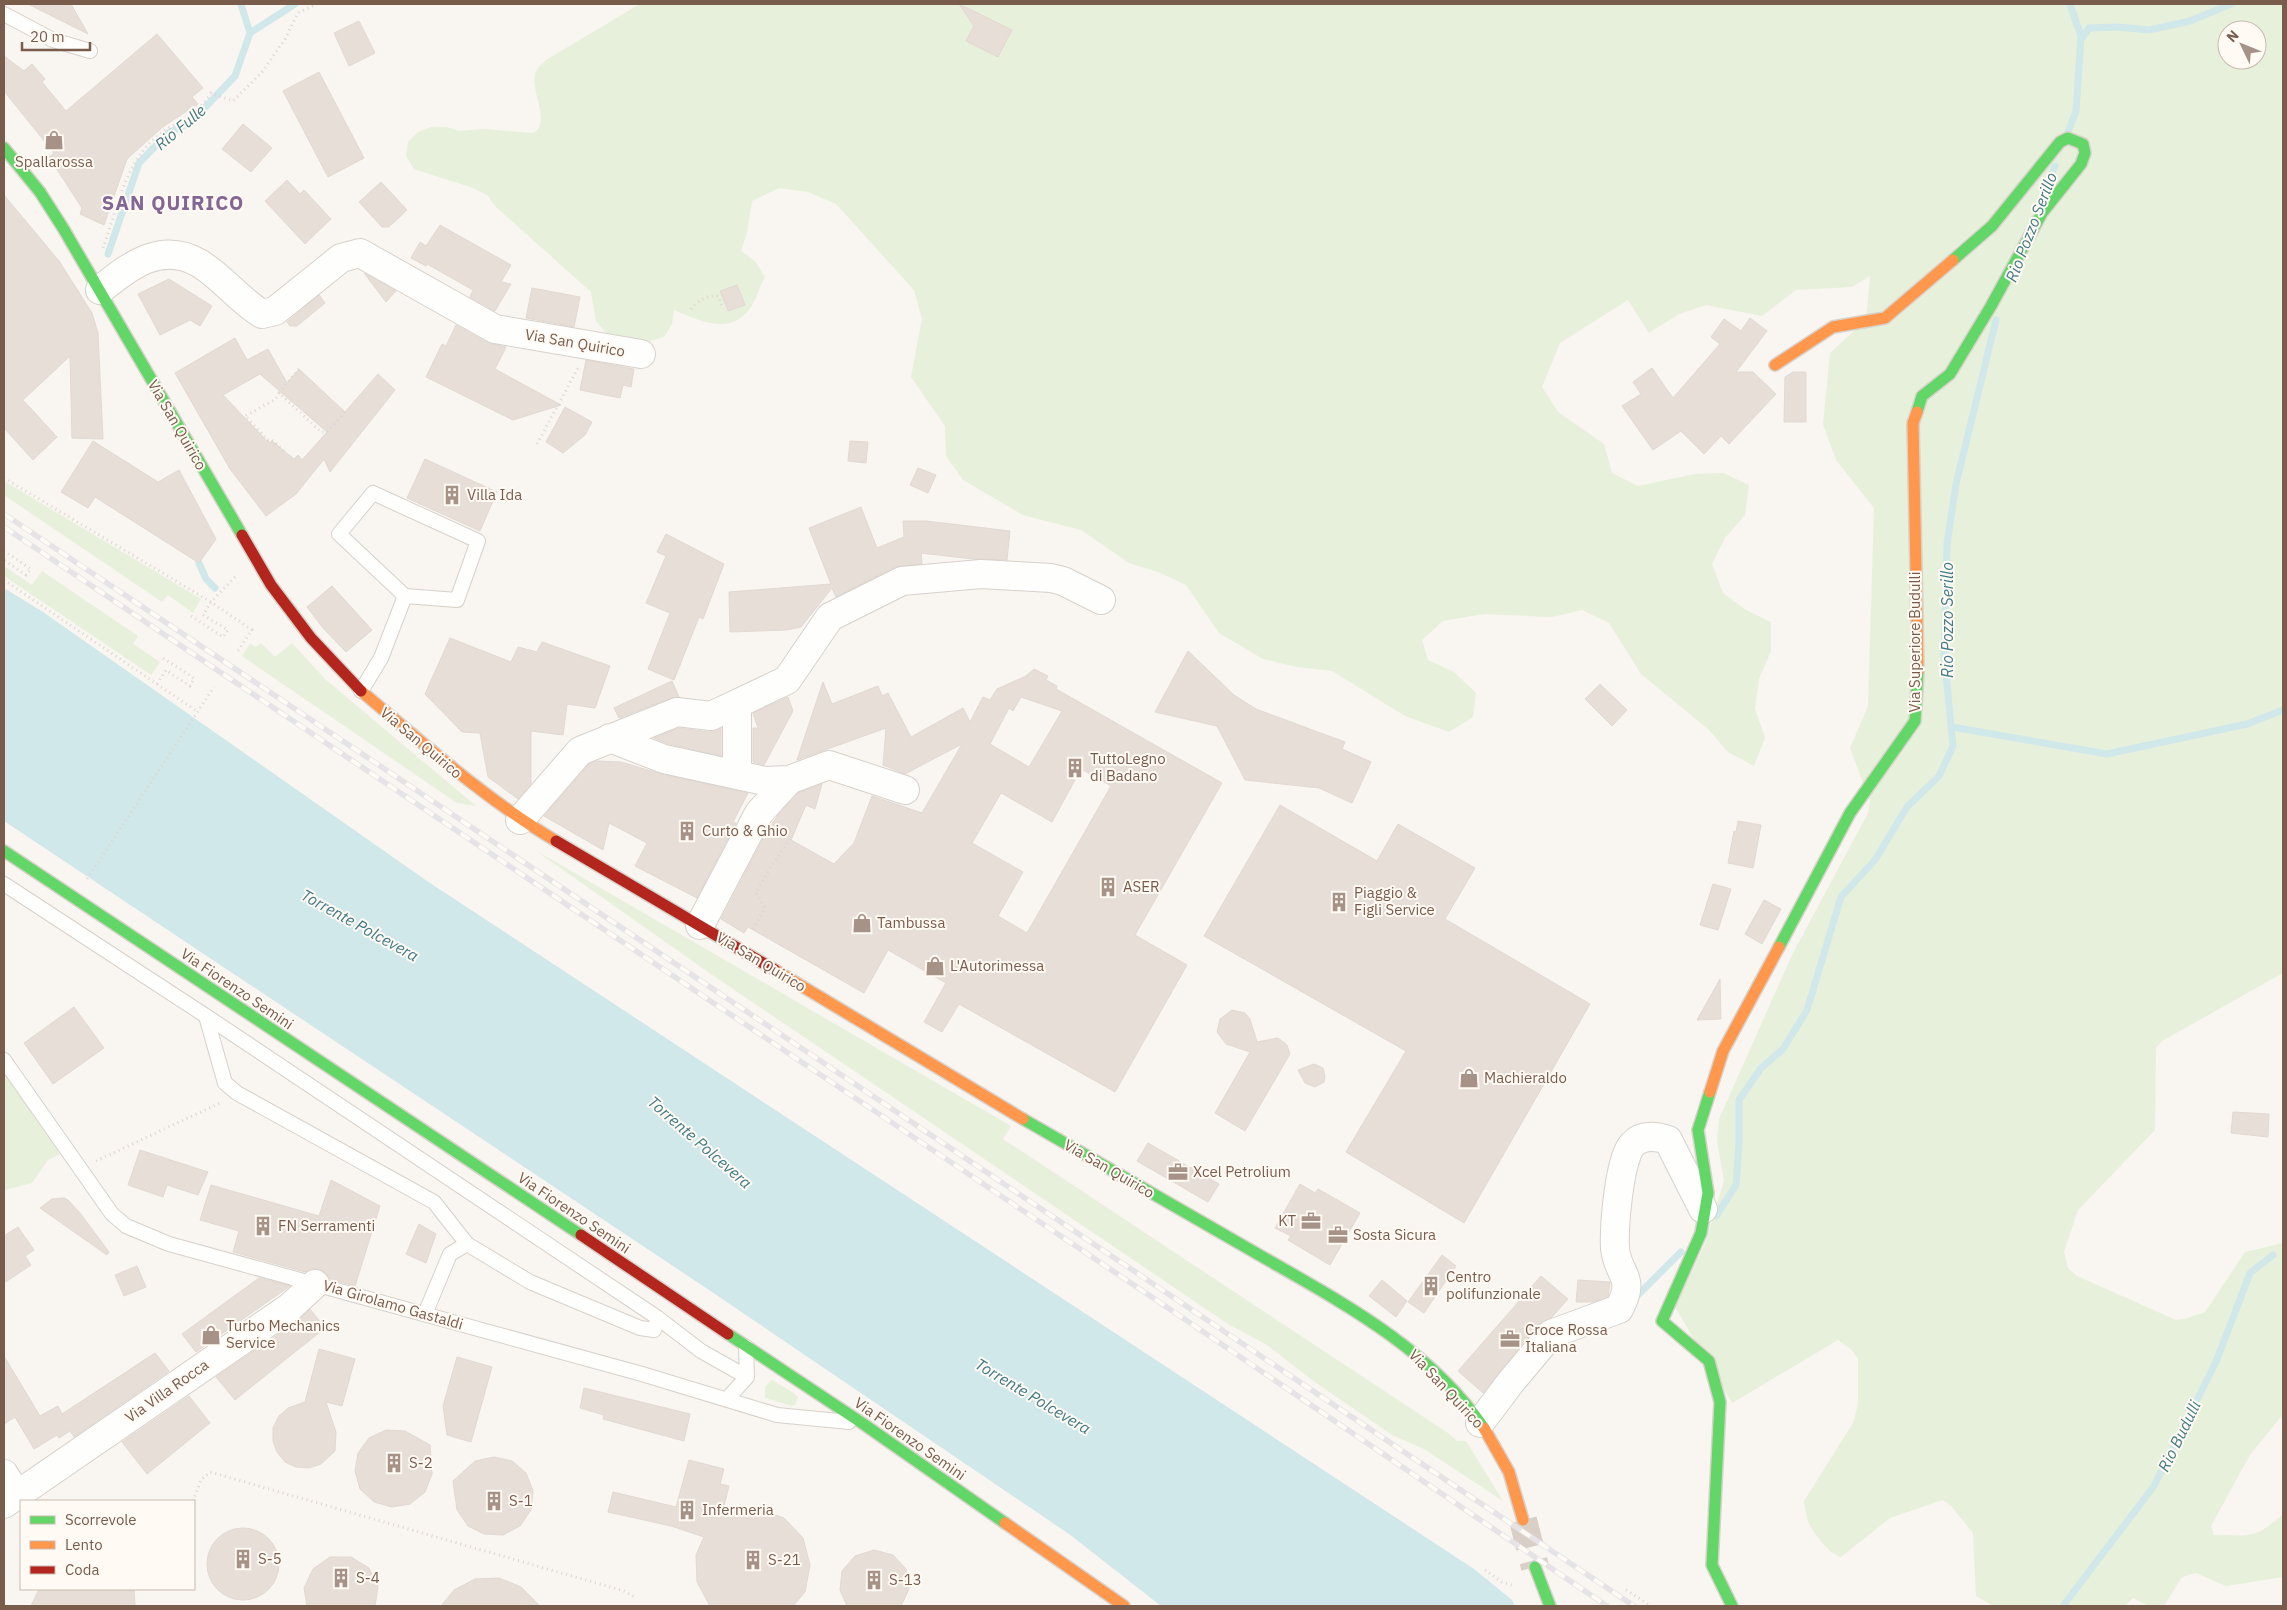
<svg xmlns="http://www.w3.org/2000/svg" width="2287" height="1610" font-family="'IBM Plex Sans',sans-serif">
	<style>
		.green { fill: #e7f0db; fill-rule: evenodd }
		.water { fill: #d0e8ea }
		.lines { fill: none; stroke-linecap: round; stroke-linejoin: round }
		.stream { stroke: #d0e8ea; stroke-width: 7 }
		.building { fill: #e6ded7; stroke: #e2d8d2; fill-rule: evenodd }
		.secondary-tunnel { stroke: #d9cfc7; stroke-width: 28; stroke-dasharray: 28 14; stroke-linecap: butt }
		.lane-casing { stroke: #d7d1cb; stroke-width: 16 }
		.street-casing { stroke: #d7d1cb; stroke-width: 30 }
		.fast-casing { stroke: #d9d2cb; stroke-width: 14 }
		.slow-casing { stroke: #d9d2cb; stroke-width: 14 }
		.jam-casing { stroke: #d9d2cb; stroke-width: 14 }
		.path { stroke: #dcd5d0; stroke-width: 3; stroke-dasharray: 1 4; stroke-linecap: butt }
		.lane { stroke: #fefefd; stroke-width: 14 }
		.street { stroke: #fefefd; stroke-width: 28 }
		.fast { stroke: #63d668; stroke-width: 11 }
		.slow { stroke: #ff974d; stroke-width: 11 }
		.jam { stroke: #b3261e; stroke-width: 11 }
		.rail-casing { stroke: #e6e3e7; stroke-width: 5.5 }
		.rail { stroke: #fffaf3; stroke-width: 4; stroke-dasharray: 11; stroke-linecap: butt }
		.labels { text-anchor: middle; stroke-width: 4; stroke-linejoin: round; paint-order: stroke }
		.poi-label { font-size: 15px; fill: #7a5c4d; stroke: #fffaf3; text-anchor: start }
		.street-label { font-size: 15px; fill: #7a5c4d; stroke: #fffaf3 }
		.water-label { font-size: 16px; font-style: italic; fill: #437c86; stroke: #fffaf3 }
		.district-label { font-size: 20px; font-weight: bold; letter-spacing: 1px; fill: #846695; stroke: #fffaf3 }
	</style>
	<rect width="100%" height="100%" fill="#f9f5f0"/>
	<path class="green" d="M640,4h1643v969l-121,68 -6,7 -1,82 -77,80 -14,42 4,16 9,8 99,44 9,-1 20,-7 40,-60 38,-9v171l-33,41 -39,71 3,9c38,0 40,5 69,-21v63l-57,9 -30,-13 -14,4 -18,29h-15l-16,-8 -8,8h-132l-17,-10 -3,-63 -22,-27 -8,-6 -53,18 -49,39c-13,-4 -28,-24 -33,-36 -2,-6 -3,-14 -4,-20l49,-78 5,-19v-45l-6,-9 -14,-10 -106,63 -57,-96 30,-63 19,-63 -7,-40 2,-22 73,-164 76,-142 2,-12 -20,-53 18,-42 6,-198 -38,-48 -13,-36 7,-71 36,-33 4,-44 -18,11 -56,3 -34,26 -56,-11 -27,9 -30,19 -21,-33 -68,43 -18,44 16,25 46,32 8,29 26,13 57,-12 28,-1 26,12 -4,30 -20,23 -13,26 11,29 23,17 25,12v29l-12,28 -4,30 10,29 -11,28 -26,-14 -19,-22 -68,-56 -32,-51 -27,-13 -30,7 -68,-3 -41,7 -21,19 6,20 26,12 22,21 -3,24 -24,15 -44,-16 -73,-45 -35,-4 -34,-8 -44,-26 -33,-48 -28,-13 -29,-9 -48,-33 -58,-15 -60,-35 -17,-24 -1,-30 -34,-49 11,-58 -8,-29 -78,-86 -28,-12 -29,-4 -27,13 -5,31 -6,19 14,10 10,16c-5,8 -7,17 -11,25 -20,36 -51,20 -80,8l-2,14 -8,13 -14,4 -44,-8 -10,-12 -5,-29 -95,-85 -9,-12 -14,-7 -59,-19 -8,-13 2,-14 10,-10 13,-5h15l13,4 24,-2 50,4c20,-12 -5,-43 3,-62 2,-4 7,-8 10,-11zM2227,30h30v30h-30z
		M4,481l197,118 -8,14 -25,-18 -6,7 -158,-107z
		M4,566l28,19 10,-14 96,65 -5,8 27,18 -9,13 -147,-99z
		M261,643l14,14 17,-14 33,36 151,127 -19,-3 -215,-147 8,-12 6,3z
		M535,850l476,276 -8,13 445,294 9,8h9l37,60 -79,-52 -32,-14 -80,-55 -45,-35 -39,-21 -520,-352z
		M4,1073l56,81 -12,6 -16,23 -27,7z
		M772,1380l23,14 3,3 -2,7 -4,2 -27,-8v-11z"/>
	<path class="water" d="M4,588l39,24 384,269 1047,688 38,31 3,6h-354l-92,-72 -357,-242 -708,-471z"/>
	<g class="lines">
		<path class="stream" d="M250,33l45,-29
			M2081,39l8,-11 28,-1 32,3 41,-9 41,-17
			M2068,132l8,-21 5,-75 -11,-32
			M2044,193l11,-27
			M108,254l31,-91 29,-30 22,-10 45,-47 15,-43 -9,-29
			M199,563l7,16 9,9
			M1952,727l155,27 140,-30 36,-14
			M1716,1216l20,-31 3,-42v-43l22,-32 22,-19 24,-39 34,-113 34,-37 32,-53 32,-31 14,-30 -9,-92 3,-110 9,-60 40,-164
			M1636,1297l45,-45
			M2063,1606l91,-120 62,-124 34,-89 23,-18"/>
	</g>
	<path class="building" d="M28,4h43l17,30z
		M959,4l53,26 -14,27 -32,-16 8,-15z
		M359,21l16,32 -26,13 -15,-33z
		M157,34l46,54 -11,9 6,7 -34,22 -37,33 -23,66 -24,-11 2,-6 -33,-51 5,-4 -50,-62v-35l20,15 8,-7 13,15 -3,3 24,29z
		M319,72l45,86 -36,19 -45,-86z
		M243,124l29,24 -21,24 -29,-23z
		M287,180l13,14 4,-4 27,29 -26,25 -40,-43z
		M381,182l26,28 -18,17h-7l-23,-25z
		M4,195l55,66 33,52 6,20 5,106 -31,-1 -2,-82 -47,44 34,37 -24,23 -29,-32z
		M440,225l71,40 -10,17 10,2 -16,27 -25,-14 3,-7 -46,-26 -1,2 -15,-8 9,-16 6,4z
		M364,273l32,18 -10,11z
		M169,279l43,27 -12,20 -10,-6 -30,15 -22,-41z
		M737,285l8,20 -17,6 -8,-20z
		M532,288l48,9 -6,30 -48,-9z
		M319,295l6,8 -28,23h-7l-3,-4z
		M1750,318l17,13 -31,41h17l23,22 -47,50 -8,-8 -17,18 -23,-23 -28,19 -31,-44 19,-12 -8,-12 19,-14 21,30 47,-54 -9,-7 13,-18 17,12z
		M456,325l32,18 18,4 -11,22 66,36 -48,15 -87,-43 16,-33 4,2z
		M235,338l12,22 21,-11 19,34 12,-14 46,43 33,-38 17,16 -65,82 -6,-13 -28,35 -30,22 -36,-47 -55,-96zM260,374l67,58 -25,28 -4,-5 -4,4 -22,-18 -3,2 -46,-48z
		M586,360l48,9 -3,18 -8,-2 -3,13 -40,-8z
		M1793,372h13v50h-22l1,-45z
		M565,407l27,15 -7,13 -22,18 -17,-11z
		M93,441l65,41 21,-12 37,69 -17,24 -104,-66 -7,11 -27,-16z
		M850,441l18,1 -2,21 -18,-2z
		M425,459l72,33 -17,39 -73,-33z
		M918,468l18,7 -8,18 -18,-8z
		M861,507l16,41 27,-11 -1,-16h23l84,10 -3,29 -34,-1 -52,-6 1,11 -27,3 -59,30 -4,-9 -31,39 -14,3 -57,2 -1,-40 102,-8 -22,-56z
		M666,534l58,30 -21,55 -4,-2 -25,63 -26,-11 22,-56 -24,-10 20,-47 -9,-4z
		M332,586l40,44 -26,22 -23,-24 -16,-21z
		M450,638l61,24 7,-15 19,5 5,-10 68,24 -15,42 -28,-4 -4,31 -32,-4v53l-13,15 -30,-22 -8,-44 -18,-1 -37,-38z
		M1188,651l46,44 22,14 89,33 -3,7 29,13 -19,41 -33,-15 -74,-8 -28,-54 -62,-14z
		M1034,669l14,7 -2,4 11,6 -1,3 166,94 -87,152 52,30 -72,127 -156,-88 -17,28 -18,-10 22,-39 -58,-33 -24,43 -116,-66 -4,6 -23,-14 44,-84 13,-20 20,-22 24,-9 -7,25 -9,-4 -15,35 43,24 20,-21 18,-47 50,17 40,-69 -57,30 -22,-9 3,-37 -89,32 26,-78 9,22 46,-18 4,10 6,-3 23,44 52,-29 7,14 13,-25 7,3 7,-11 29,-13zM1021,697l41,14 -33,56 -39,-23 19,-36 4,3zM1081,769l30,17 -84,147 -29,-17 25,-44 -51,-29 29,-50 51,29z
		M672,681l7,16 -8,1 -52,20 -5,-10z
		M1600,684l27,26 -15,16 -27,-27z
		M788,697l5,14 -29,54 -11,-3v-34h5l-5,-15z
		M679,728l30,4 12,-4v28l-52,-12 -15,-6z
		M596,761l25,1 40,12 87,19 -15,29 3,1 -39,75 -62,-32 12,-23 -38,-20 -6,27 -59,-34 45,-52z
		M1280,805l97,56 21,-37 77,44 -30,51 145,85 -126,219 -118,-71 60,-101 -202,-115z
		M1738,821l23,4 -8,43 -25,-5 6,-32 2,1z
		M1713,884l18,5 -13,41 -18,-5z
		M1764,900l17,9 -19,35 -17,-10z
		M1720,979l1,40 -24,1z
		M74,1007l30,41 -51,36 -29,-41z
		M1232,1010l13,3 5,6 7,23 21,-4 9,7 3,9 -45,77 -30,-18 35,-61 -24,-8 -9,-12 3,-13z
		M1314,1064l9,4 2,9 -1,5 -9,5 -10,-4 -7,-13z
		M2233,1112l36,2 -1,23 -37,-4z
		M1148,1143l71,41 -11,18 -71,-41z
		M140,1150l68,22 -10,23 -31,-10 -4,12 -35,-12z
		M331,1180l49,26 -25,80 -25,-7 -4,-6 -7,-4h-8l-6,3 -72,-20 6,-21 -39,-11 11,-35 108,31z
		M1300,1184l15,9 3,-4 42,24 -30,52 -42,-25 3,-4 -16,-8z
		M64,1198l4,2 12,13 29,39 -2,3 -67,-47 12,-9z
		M419,1224l17,10 -10,29 -20,-9z
		M18,1227l16,23 -9,6 6,9 -27,18v-47z
		M1442,1255l14,11 -32,47 -16,-11z
		M137,1266l9,21 -22,9 -9,-21z
		M1541,1276l27,23 -16,18 -13,7 -56,69 -25,-22z
		M259,1278l31,8 -94,66 -14,-18z
		M1382,1280l25,21 -11,16 -27,-21z
		M1578,1280l32,2 -2,15 -15,5h-17z
		M310,1309l15,19 -90,72 -19,-23 83,-57z
		M319,1349l36,10 -13,47 -16,-4 10,30 -1,19 -14,13 -12,4 -13,-1 -11,-5 -8,-10 -4,-11v-13l6,-12 9,-8 17,-6z
		M155,1353l14,18 -95,66 -4,-6 -11,7 -2,-3 -23,14 -19,-32 -11,7v-68l36,60 18,-10 4,8z
		M457,1357l35,10 -21,75 -24,-7 -4,-29z
		M584,1388l106,26 -6,27 -81,-22 1,-4 -24,-7z
		M189,1396l21,27 -63,51 -25,-32z
		M386,1430l19,1 25,14 2,29 -7,18 -15,12 -18,3 -18,-5 -14,-13 -5,-18 3,-18 11,-15z
		M494,1457l18,4 14,12 7,18 -2,19 -11,16 -17,9 -19,-1 -16,-8 -11,-16 -4,-29 22,-20z
		M689,1460l35,9 -4,15 9,2 -7,28 36,-5 26,9 19,20 7,27 -5,27 -12,14h-83l-13,-24 -1,-27 8,-18 -33,-11 -63,-14 5,-20 63,15z
		M207 1564a36 36 0 1 1 72 0a36 36 0 1 1-72 0Z
		M874,1550l19,5 13,14 3,20 -8,17h-54l-7,-16 2,-19 13,-15z
		M330,1557h21l18,11 9,19 -3,19h-68l-3,-18 9,-19z
		M499,1578l22,9 19,19h-99l13,-16 21,-11z
		M39,1589h95l1,17h-104z"/>
	<g class="lines">
		<path class="secondary-tunnel" d="M1523,1520l12,47"/>
		<defs>
			<path id="lane" d="M4,14l49,26 37,11
				M373,493l105,48 -21,59 -52,-4 -66,-62z
				M361,691l20,-33 24,-62
				M4,884l202,132 452,302 43,33 46,26
				M206,1016l19,67 12,10 197,109 33,42 63,38 110,46 14,2 4,-12
				M4,1060l108,154 14,12 43,18 473,130 135,41 72,7
				M425,1314l25,-60 17,-10
				M727,1399l20,-22 -1,-30"/>
			<path id="street" d="M100,290c29,-24 61,-49 99,-27 23,14 40,37 63,51l13,-3 66,-53 19,-5 135,76 146,25
				M737,704v69
				M610,738l54,21 101,22 24,-1 40,-15 76,25
				M520,820l60,-69 97,-39 34,4 76,-36 43,-63 72,-36 79,-7 70,4 12,3 38,19
				M700,925l59,-112 30,-33
				M1480,1423l30,-40 41,-49 68,-25c18,-33 -2,-34 -4,-61 -1,-20 4,-91 18,-104 10,-10 23,-8 35,-4l35,69
				M4,1474l13,21
				M4,1504l286,-197 25,-23"/>
			<path id="fast" d="M4,148l36,44 23,36 179,307
				M1917,412l5,-16 28,-22 41,-68 51,-93 39,-49 4,-11 -2,-9 -15,-6 -8,4 -68,84 -39,34
				M4,851l577,384
				M1779,947l71,-134 65,-92 3,-50
				M1710,1092l-12,38 10,63 -7,40 -39,88 47,40 11,41 -8,163 20,41
				M1023,1119c73,42 146,84 219,126 87,51 183,97 242,183
				M728,1334l134,89 143,100
				M1535,1567l15,39"/>
			<path id="slow" d="M1775,365l58,-38 52,-9 68,-58
				M1917,412l-4,11 5,248
				M361,691c63,53 124,108 195,150
				M775,970l248,149
				M1710,1092l13,-41 56,-104
				M1484,1428l25,44 14,48
				M1005,1523l119,83"/>
			<path id="jam" d="M242,535l29,50 40,53 50,53
				M556,841l219,129
				M581,1235l147,99"/>
		</defs>
		<use href="#lane" class="lane-casing"/>
		<use href="#street" class="street-casing"/>
		<use href="#fast" class="fast-casing"/>
		<use href="#slow" class="slow-casing"/>
		<use href="#jam" class="jam-casing"/>
		<path class="path" d="M103,248c12,-33 22,-83 49,-107 21,-20 42,-21 59,-48l22,8 30,-30 22,-32 13,-26 19,-9
			M691,309c7,-8 15,-14 27,-13l5,13
			M299,369l-20,24 42,39h6l18,-20
			M279,393l-3,6 -31,17 23,24 3,-1 14,13
			M537,444l41,-76
			M4,478l207,124 41,28 -15,22
			M4,551l27,18 -5,6 -22,-15
			M4,580l194,132
			M191,616l32,21 5,-7 -25,-15 8,-13 26,-27
			M157,684l9,-14 24,16 4,-8 -31,-20
			M87,879l127,-192
			M753,929l12,-21 -9,-15 15,-27 20,-28
			M96,1161l124,-58
			M193,1501l8,-21 9,-8 414,119 12,7
			M1485,1570l17,12 13,4
			M1626,1590l25,16"/>
		<use href="#lane" class="lane"/>
		<use href="#street" class="street"/>
		<use href="#fast" class="fast"/>
		<use href="#slow" class="slow"/>
		<use href="#jam" class="jam"/>
		<defs>
			<path id="rail" d="M4,514l1630,1092
				M4,527l1179,791 424,288"/>
		</defs>
		<use href="#rail" class="rail-casing"/>
		<use href="#rail" class="rail"/>
	</g>
	<defs>
		<symbol id="shop-bare" viewBox="-9 -9 18 18"><path d="M-5-2.5h2.3a2.7 3.5 0 0 1 5.4 0H5L5.5 6h-11ZM-1.5-2.5h3a1.5 2.3 0 0 0-3 0Z" fill="#a69286" stroke="#fffaf3" stroke-width="2.5" paint-order="stroke"/></symbol>
		<symbol id="building-bare" viewBox="-9 -9 18 18"><path d="M-4-6H4V6H1V3H-1V6H-4ZM-2.5-4.3h1.7v1.8h-1.7ZM.8-4.3h1.7v1.8H.8ZM-2.5-1h1.7V.8h-1.7ZM.8-1h1.7V.8H.8Z" fill="#a69286" stroke="#fffaf3" stroke-width="2.5" paint-order="stroke"/></symbol>
		<symbol id="office-bare" viewBox="-9 -9 18 18"><path d="M-6-3h4V-5.5h4V-3h4V5H-6ZM-1-4.5V-3h2v-1.5ZM-6 0V1H6V0Z" fill="#a69286" stroke="#fffaf3" stroke-width="2.5" paint-order="stroke"/></symbol>
	</defs>
	<g fill-rule="evenodd">
		<use href="#shop-bare" x="40" y="126" width="28" height="28"/>
		<use href="#building-bare" x="438" y="481" width="28" height="28"/>
		<use href="#building-bare" x="1061" y="754" width="28" height="28"/>
		<use href="#building-bare" x="673" y="817" width="28" height="28"/>
		<use href="#building-bare" x="1094" y="873" width="28" height="28"/>
		<use href="#building-bare" x="1325" y="888" width="28" height="28"/>
		<use href="#shop-bare" x="848" y="909" width="28" height="28"/>
		<use href="#shop-bare" x="921" y="952" width="28" height="28"/>
		<use href="#shop-bare" x="1455" y="1064" width="28" height="28"/>
		<use href="#office-bare" x="1164" y="1158" width="28" height="28"/>
		<use href="#office-bare" x="1297" y="1207" width="28" height="28"/>
		<use href="#building-bare" x="249" y="1212" width="28" height="28"/>
		<use href="#office-bare" x="1324" y="1221" width="28" height="28"/>
		<use href="#building-bare" x="1417" y="1272" width="28" height="28"/>
		<use href="#shop-bare" x="197" y="1321" width="28" height="28"/>
		<use href="#office-bare" x="1496" y="1325" width="28" height="28"/>
		<use href="#building-bare" x="380" y="1449" width="28" height="28"/>
		<use href="#building-bare" x="480" y="1487" width="28" height="28"/>
		<use href="#building-bare" x="673" y="1496" width="28" height="28"/>
		<use href="#building-bare" x="229" y="1545" width="28" height="28"/>
		<use href="#building-bare" x="739" y="1546" width="28" height="28"/>
		<use href="#building-bare" x="327" y="1564" width="28" height="28"/>
		<use href="#building-bare" x="860" y="1566" width="28" height="28"/>
	</g>
	<g class="labels">
		<g class="poi-label">
			<text x="54" y="167" text-anchor="middle">Spallarossa</text>
			<text x="467" y="500">Villa Ida</text>
			<text x="1090" y="764">TuttoLegno<tspan x="1090" dy="17">di Badano</tspan></text>
			<text x="702" y="836">Curto &amp; Ghio</text>
			<text x="1123" y="892">ASER</text>
			<text x="1354" y="898">Piaggio &amp;<tspan x="1354" dy="17">Figli Service</tspan></text>
			<text x="877" y="928">Tambussa</text>
			<text x="950" y="971">L'Autorimessa</text>
			<text x="1484" y="1083">Machieraldo</text>
			<text x="1193" y="1177">Xcel Petrolium</text>
			<text x="1296" y="1226" text-anchor="end">KT</text>
			<text x="278" y="1231">FN Serramenti</text>
			<text x="1353" y="1240">Sosta Sicura</text>
			<text x="1446" y="1282">Centro<tspan x="1446" dy="17">polifunzionale</tspan></text>
			<text x="226" y="1331">Turbo Mechanics<tspan x="226" dy="17">Service</tspan></text>
			<text x="1525" y="1335">Croce Rossa<tspan x="1525" dy="17">Italiana</tspan></text>
			<text x="409" y="1468">S-2</text>
			<text x="509" y="1506">S-1</text>
			<text x="702" y="1515">Infermeria</text>
			<text x="258" y="1564">S-5</text>
			<text x="768" y="1565">S-21</text>
			<text x="356" y="1583">S-4</text>
			<text x="889" y="1585">S-13</text>
		</g>
		<g class="street-label">
			<text transform="translate(575 343) rotate(10)" y="5">Via San Quirico</text>
			<text transform="translate(177 425) rotate(60)" y="5">Via San Quirico</text>
			<text transform="translate(1915 642) rotate(-90)" y="5">Via Superiore Budulli</text>
			<text transform="translate(421 743) rotate(40)" y="5">Via San Quirico</text>
			<text transform="translate(761 962) rotate(31)" y="5">Via San Quirico</text>
			<text transform="translate(237 989) rotate(34)" y="5">Via Fiorenzo Semini</text>
			<text transform="translate(1109 1169) rotate(30)" y="5">Via San Quirico</text>
			<text transform="translate(574 1213) rotate(34)" y="5">Via Fiorenzo Semini</text>
			<text transform="translate(393 1305) rotate(16)" y="5">Via Girolamo Gastaldi</text>
			<text transform="translate(1446 1389) rotate(47)" y="5">Via San Quirico</text>
			<text transform="translate(167 1391) rotate(-35)" y="5">Via Villa Rocca</text>
			<text transform="translate(910 1439) rotate(35)" y="5">Via Fiorenzo Semini</text>
		</g>
		<g class="water-label">
			<text transform="translate(180 127) rotate(-40)" y="6">Rio Fulle</text>
			<text transform="translate(2031 227) rotate(-69)" y="6">Rio Pozzo Serillo</text>
			<text transform="translate(1947 620) rotate(-90)" y="6">Rio Pozzo Serillo</text>
			<text transform="translate(360 925) rotate(29)" y="6">Torrente Polcevera</text>
			<text transform="translate(700 1142) rotate(41)" y="6">Torrente Polcevera</text>
			<text transform="translate(1033 1396) rotate(31)" y="6">Torrente Polcevera</text>
			<text transform="translate(2179 1436) rotate(-64)" y="6">Rio Budulli</text>
		</g>
		<g class="district-label">
			<text x="173" y="210">SAN QUIRICO</text>
		</g>
	</g>
	<rect width="2287" height="1610" fill="none" stroke="#7a5c4d" stroke-width="10"/>
	<rect x="20" y="1500" width="175" height="90" fill="#fffaf3" stroke="#cabbb1"/>
	<rect x="30" y="1516" width="25" height="8" fill="#63d668" stroke="#cabbb1"/>
	<text x="65" y="1525" font-size="15" fill="#7a5c4d">Scorrevole</text>
	<rect x="30" y="1541" width="25" height="8" fill="#ff974d" stroke="#cabbb1"/>
	<text x="65" y="1550" font-size="15" fill="#7a5c4d">Lento</text>
	<rect x="30" y="1566" width="25" height="8" fill="#b3261e" stroke="#cabbb1"/>
	<text x="65" y="1575" font-size="15" fill="#7a5c4d">Coda</text>
	<g transform="translate(2242 45) rotate(313)"><circle r="24" fill="#fffaf3" stroke="#cabbb1"/>
	<path d="M0-4L9 19L0 12L-9 19Z" fill="#a69286"/>
	<text y="-8" font-size="14" font-weight="bold" text-anchor="middle" fill="#7a5c4d">N</text>
	</g>
	<path d="M22 42v8h68v-8" fill="none" stroke="#7a5c4d" stroke-width="2.5"/>
	<text x="30" y="42" font-size="15" fill="#7a5c4d" stroke="#fffaf3" stroke-width="4" paint-order="stroke">20 m</text>
</svg>
